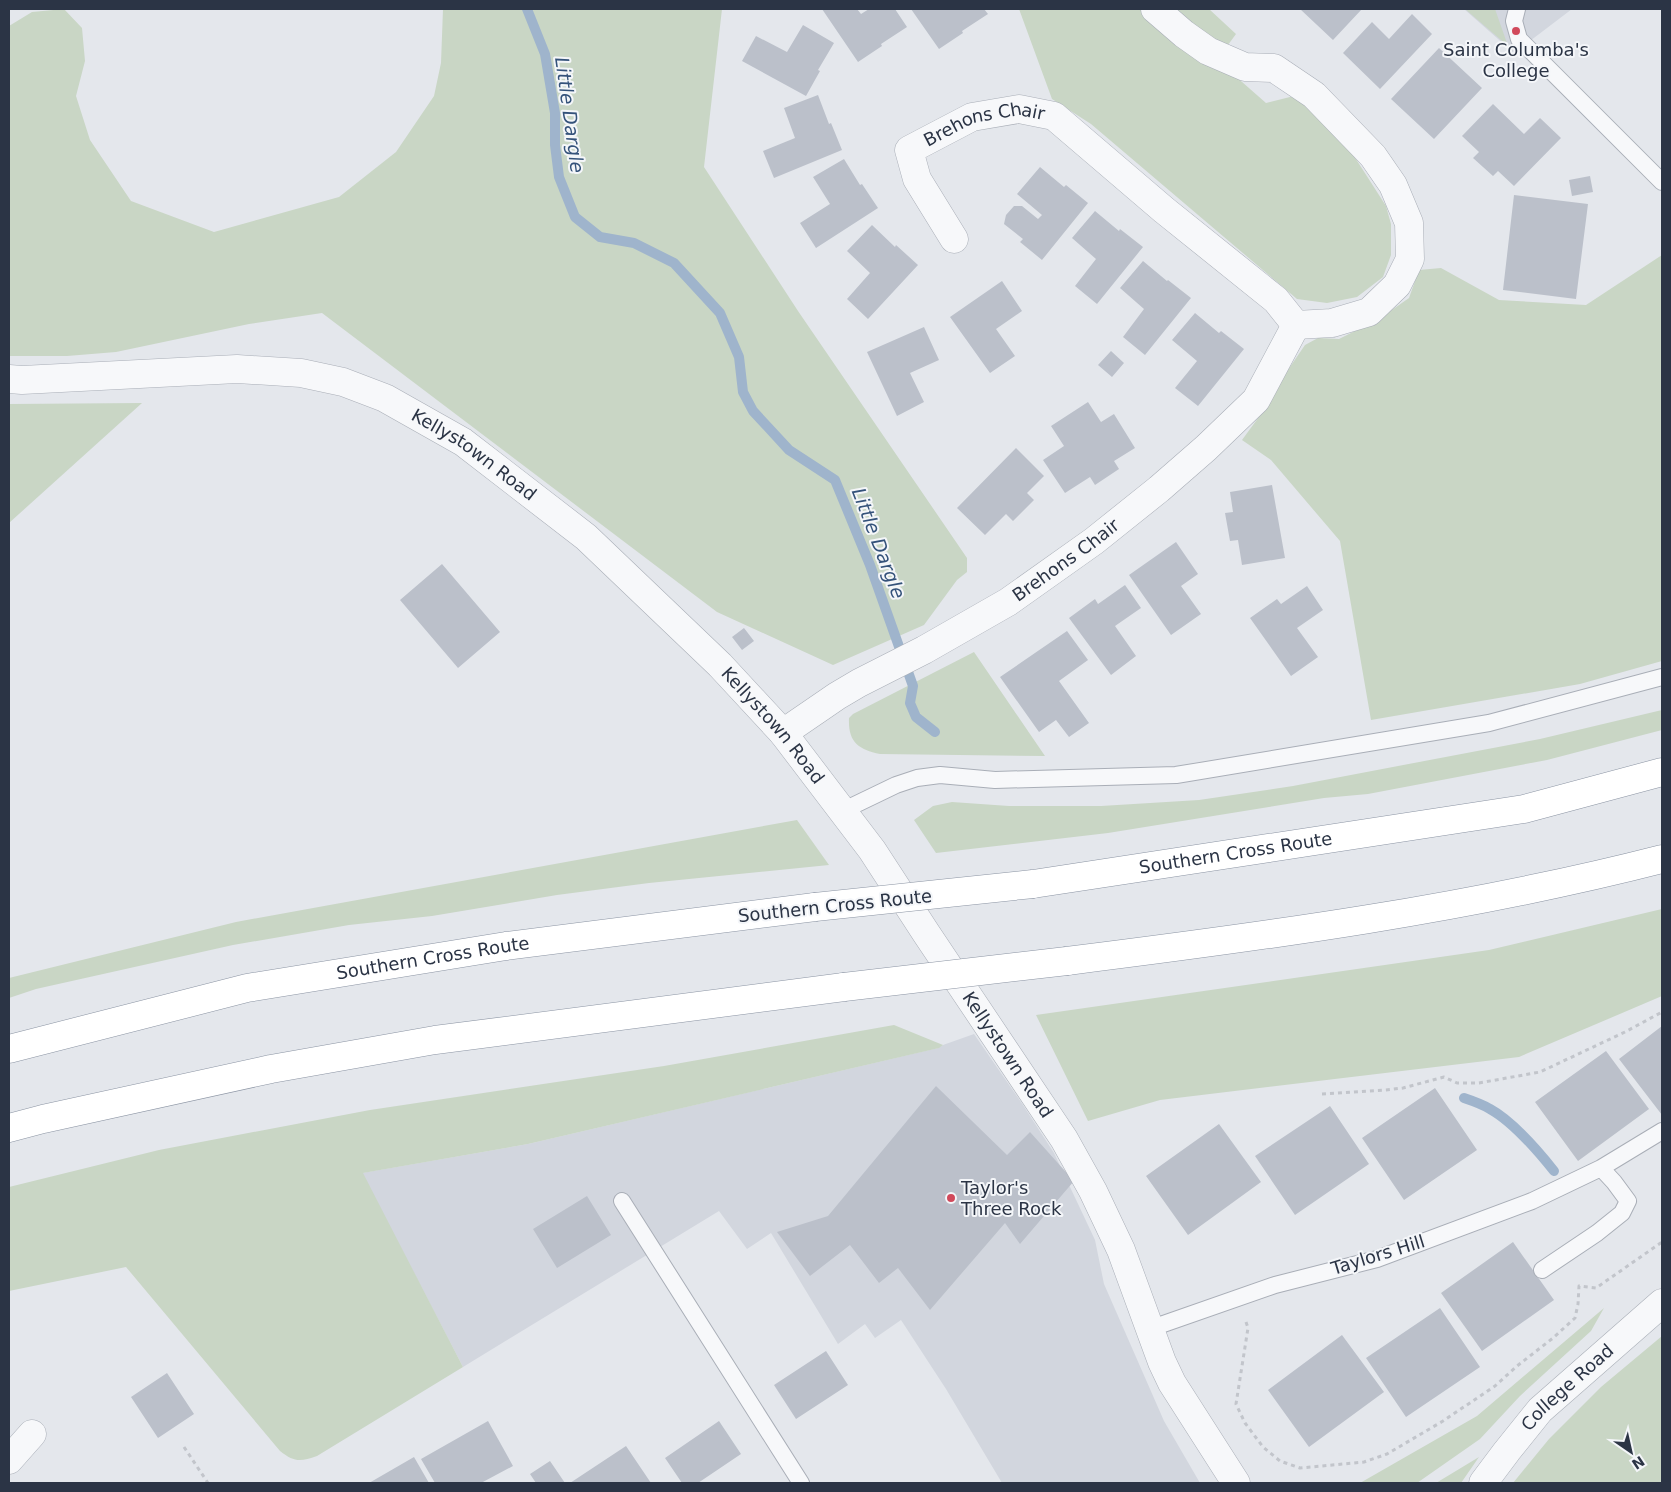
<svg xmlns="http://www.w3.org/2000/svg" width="1671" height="1492" font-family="'DejaVu Sans',sans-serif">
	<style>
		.built { fill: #d2d6de }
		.green { fill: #c9d6c5 }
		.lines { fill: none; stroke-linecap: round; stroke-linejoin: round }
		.stream { stroke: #9fb4cc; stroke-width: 10 }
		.building { fill: #bbc0ca }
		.lane-casing { stroke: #a9aeb7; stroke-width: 18 }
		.street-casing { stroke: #a9aeb7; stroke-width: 29 }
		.highway-casing { stroke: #8b94a3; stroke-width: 29 }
		.path { stroke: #c2c5cb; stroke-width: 3; stroke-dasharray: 4 4; stroke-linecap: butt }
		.lane { stroke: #f7f8fa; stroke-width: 16 }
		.street { stroke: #f7f8fa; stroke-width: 28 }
		.highway { stroke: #fff; stroke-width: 28 }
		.highway-bridge-casing { stroke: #8b94a3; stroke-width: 29; stroke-linecap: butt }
		.highway-bridge { stroke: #fff; stroke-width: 28 }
		.poi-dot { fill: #d1495b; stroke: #f4f6f9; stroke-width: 2 }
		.labels { text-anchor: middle; stroke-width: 4; stroke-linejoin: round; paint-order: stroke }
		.poi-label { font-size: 18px; fill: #2b3445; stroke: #f4f6f9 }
		.street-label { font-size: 18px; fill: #2b3445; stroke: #f4f6f9 }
		.water-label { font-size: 19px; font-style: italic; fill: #34527a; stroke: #f4f6f9 }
	</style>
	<rect width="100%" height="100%" fill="#e4e7ec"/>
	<path class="built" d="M1464,9h108l-58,44z
		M974,1034l49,71 31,48 41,87 9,44 60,137 36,62h-198l-56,-94 -45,-69 -26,18 -10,-14 -27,20 -67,-111 -24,16 -28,-38 -256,156 -101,-194 166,-29 410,-96 5,-3z"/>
	<path class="green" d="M64,9l18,19 3,33 -9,35 14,44 41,61 83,31 125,-35 57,-45 38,-56 7,-33 2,-54h279l-18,158 94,144 169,247v14l-10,8 -33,45 -91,40 -116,-53 -395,-299 -73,11 -133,28 -49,4h-58v-330l23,-14z
		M1019,9h190l27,25 -19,26 49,43 28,-7 15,11 45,49 32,50 5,18v31l-8,22 -26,20 -30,6 -30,-4 -206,-175 -39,-25z
		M1465,9h30l13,37z
		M1662,255v406l-82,23 -209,36 -31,-179 -69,-81 -29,-20 22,-30 15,-27 26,-38 13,-7 21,1 40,-20 30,-21 10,-28 22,-2 58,32 87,5z
		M142,403l-133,120v-119z
		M974,652l71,104 -165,-2c-22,-5 -32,-12 -31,-36l4,-4z
		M1662,710v20l-115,30 -179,34 -44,4 -216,35 -172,20 -22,-33 19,-14 19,-4 57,4h92l98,-6 94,-14 247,-47z
		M797,820l32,45 -180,18 -92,12 -125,21 -83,9 -116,20 -197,44 -27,9v-20l227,-56z
		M1662,909v87l-143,61 -359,43 -72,21 -52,-106 453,-65z
		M894,1025l49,20 -4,3 -411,96 -165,29 100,194 -146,89c-17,6 -23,6 -37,-5l-154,-184 -117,24v-104l150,-37 211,-40 294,-44z
		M1604,1308l-13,23 -71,65 -40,43 -63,44h-57l117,-67z
		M1662,1336v147h-149l36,-44 52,-52z
		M1479,1457l-18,26h-25z"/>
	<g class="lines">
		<path class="stream" d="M527,9l18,45 10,59v32l4,32 16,40 25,20 34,6 40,20 46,50 19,44 4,35 10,19 36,39 46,30 35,85 43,121 -3,17 6,14 19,15
			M1464,1098c9,3 18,6 26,11 22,12 48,42 64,62"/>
	</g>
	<path class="building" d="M822,9h35l4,5 8,-5h26l12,18 -26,17 1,2 -24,16z
		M911,9h73l4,5 -26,17 1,2 -24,16z
		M1300,9h62l-29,31z
		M1412,14l20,20 -52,55 -37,-36 29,-31 17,17z
		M803,25l31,18 -16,27 2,1 -14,25 -64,-35 14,-25 31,16z
		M1439,48l43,40 -48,51 -43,-40z
		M818,95l11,29 2,-1 11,27 -68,28 -11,-27 32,-13 -11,-30z
		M1493,104l31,30 16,-16 21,20 -47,48 -16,-15 -5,5 -20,-18 6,-6 -17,-16z
		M844,159l16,26 2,-1 16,24 -62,40 -16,-25 30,-19 -17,-27z
		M1040,167l24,20 2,-2 22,18 -46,57 -22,-18 3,-3 -19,-15 2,-9 8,-9h8l16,13 4,-4 -25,-21z
		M1590,176l3,16 -21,4 -3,-16z
		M1514,195l74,9 -12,95 -73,-9z
		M1095,211l24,20 1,-2 23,18 -46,57 -22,-18 21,-27 -24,-21z
		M872,225l23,22 1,-2 22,20 -50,54 -21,-20 23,-26 -23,-22z
		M1143,261l24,20 1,-1 23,18 -46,57 -22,-18 21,-28 -24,-21z
		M1002,281l20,30 -26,18 19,27 -25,17 -40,-56z
		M1195,313l24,20 2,-2 23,18 -46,57 -23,-18 22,-27 -25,-21z
		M924,327l15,33 -29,13 14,29 -27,14 -30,-64z
		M1111,351l13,12 -12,14 -14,-12z
		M1088,402l13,20 13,-8 21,34 -21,13 5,8 -24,16 -5,-8 -25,16 -22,-33 21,-14 -13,-20z
		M1016,448l28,28 -17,17 7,7 -21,21 -7,-7 -21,21 -28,-27z
		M1272,485l13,73 -43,7 -4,-25 -8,1 -5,-28 8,-1 -3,-20z
		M1176,542l22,32 -17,12 20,28 -30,21 -42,-60z
		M442,564l58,68 -42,36 -58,-68z
		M1125,585l16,23 -26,18 21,30 -25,19 -42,-57 26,-19 3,5z
		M1307,586l16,24 -26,18 21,29 -27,19 -41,-58 27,-19 4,5z
		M744,628l10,13 -12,9 -10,-13z
		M1067,631l21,29 -29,21 30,42 -20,14 -13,-17 -17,12 -39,-55z
		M1662,1026v89l-43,-56z
		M1606,1051l43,58 -71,52 -43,-59z
		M936,1086l71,69 23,-23 44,49 -54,63 -15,-21 -75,87 -32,-42 -19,15 -29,-38 -40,31 -33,-44 51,-16z
		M1435,1088l42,62 -73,50 -42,-62z
		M1330,1106l39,58 -74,51 -40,-59z
		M1219,1124l42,58 -73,53 -42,-59z
		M587,1196l24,39 -54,33 -24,-39z
		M1513,1242l41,58 -72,51 -41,-58z
		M1440,1308l40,59 -74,50 -40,-59z
		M1342,1335l42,57 -75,55 -41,-57z
		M826,1351l22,34 -52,34 -22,-34z
		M167,1373l27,41 -36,24 -27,-41z
		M488,1421l25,45 -32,17h-46l-14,-24z
		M719,1421l22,33 -43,29h-16l-17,-25z
		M626,1446l25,37h-81z
		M414,1457l15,26h-60z
		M550,1461l15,22h-29l-6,-9z"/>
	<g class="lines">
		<defs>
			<path id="lane" d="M1517,9l-3,12 5,18 143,143
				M842,811l54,-26 21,-7 23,-3 55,5 181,-5 313,-52 173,-46
				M622,1201l179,282
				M1542,1270l55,-37 25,-20 6,-12 -14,-19 -13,-14
				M1149,1329l126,-44 102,-26 155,-58 69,-33 61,-37"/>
			<g id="street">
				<path id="s1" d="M954,239l-37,-60 -8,-29 63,-33 47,-8 35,7 110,94 112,90 20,25 36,-2 37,-11 28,-27 13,-26 -1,-36 -16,-38 -20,-29 -59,-61 -40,-27 -29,-1 -37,-16 -24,-17 -29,-25"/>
				<path id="s2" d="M9,379l13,1 215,-11 64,4 42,9 42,16 78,44 123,95 134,128 63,68 89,117 54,83 138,206 29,52 28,59 41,112 10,21 64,100"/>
				<path id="s3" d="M783,733l54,-37 22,-13 65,-33 84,-48 86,-61 65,-52 47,-41 50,-48 40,-75"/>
				<path d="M9,1460l23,-26"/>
				<path id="s4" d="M1483,1483l24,-32 33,-41 122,-107"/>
			</g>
			<g id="highway">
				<path id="s5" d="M1033,884l491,-75 138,-37"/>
				<path d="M1067,961c200,-25 400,-52 595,-102"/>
				<path id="s6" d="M9,1049l238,-61 259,-42 309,-39"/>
				<path d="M9,1128l34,-9 228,-50 164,-29 409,-53"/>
			</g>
		</defs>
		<use href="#lane" class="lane-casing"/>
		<use href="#street" class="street-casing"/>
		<use href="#highway" class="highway-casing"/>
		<path class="path" d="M1322,1094l64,-4 17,-2 41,-11 13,6h22l61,-11 85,-40 37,-20
			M1246,1322l2,6 -12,76 9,19 18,24 17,14 20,7 64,-6 23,-8 56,-33 52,-35 22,-20 36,-28 22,-20 3,-14 1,-18 17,2 66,-46
			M184,1447l24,36"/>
		<use href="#lane" class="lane"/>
		<use href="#street" class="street"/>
		<use href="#highway" class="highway"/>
		<defs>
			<path id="highway-bridge" d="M815,907l218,-23
				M844,987l223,-26"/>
		</defs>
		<use href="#highway-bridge" class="highway-bridge-casing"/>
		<use href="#highway-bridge" class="highway-bridge"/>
	</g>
	<g class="poi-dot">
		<circle cx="1516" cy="31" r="5"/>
		<circle cx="951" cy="1198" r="5"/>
	</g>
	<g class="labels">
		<g class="poi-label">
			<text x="1516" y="56">Saint Columba's<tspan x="1516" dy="21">College</tspan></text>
			<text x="961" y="1194" text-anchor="start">Taylor's<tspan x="961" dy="21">Three Rock</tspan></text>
		</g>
		<g class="street-label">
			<text dy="6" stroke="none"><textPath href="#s1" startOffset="182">Brehons Chair</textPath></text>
			<text dy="6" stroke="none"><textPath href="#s2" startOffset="486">Kellystown Road</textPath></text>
			<text dy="6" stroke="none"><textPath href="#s3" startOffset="332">Brehons Chair</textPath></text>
			<text dy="6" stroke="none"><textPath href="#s2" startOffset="891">Kellystown Road</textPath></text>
			<text dy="6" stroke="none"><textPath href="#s5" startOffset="205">Southern Cross Route</textPath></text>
			<text transform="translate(835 906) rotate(-6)" y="6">Southern Cross Route</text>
			<text dy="6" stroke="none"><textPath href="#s6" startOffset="434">Southern Cross Route</textPath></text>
			<text dy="6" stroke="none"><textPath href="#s2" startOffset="1296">Kellystown Road</textPath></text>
			<text transform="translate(1378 1255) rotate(-17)" y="6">Taylors Hill</text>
			<text dy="6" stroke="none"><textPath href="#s4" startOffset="128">College Road</textPath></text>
		</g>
		<g class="water-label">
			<text transform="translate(570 115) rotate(82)" y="7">Little Dargle</text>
			<text transform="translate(879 543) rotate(69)" y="7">Little Dargle</text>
		</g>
	</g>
	<rect width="1671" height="1492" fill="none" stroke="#2b3445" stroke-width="20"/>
	<g transform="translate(1631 1452) rotate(146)" stroke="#f4f6f9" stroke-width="4" paint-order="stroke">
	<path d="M0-4L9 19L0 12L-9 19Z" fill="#2b3445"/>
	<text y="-8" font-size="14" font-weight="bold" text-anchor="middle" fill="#2b3445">N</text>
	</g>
</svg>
